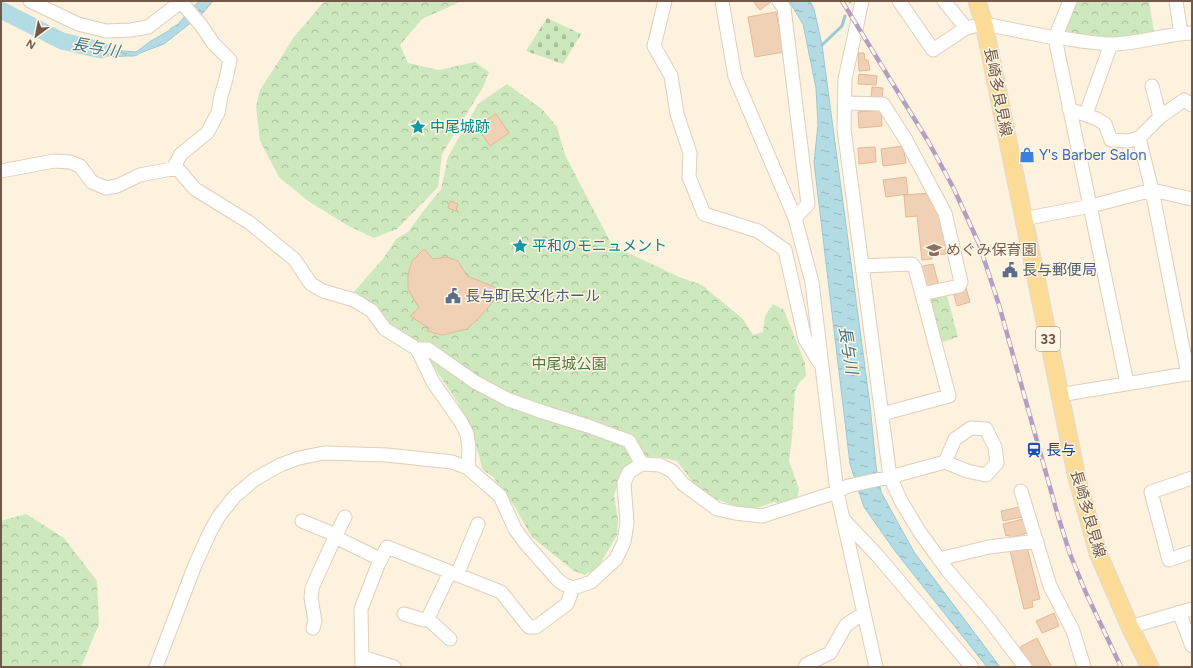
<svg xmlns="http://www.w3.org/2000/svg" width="1193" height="668" font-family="Figtree,'Noto Sans JP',sans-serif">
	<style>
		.forest { fill: url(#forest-crowns) }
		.cemetery { fill: url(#cemetery-stones) }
		.water { fill: url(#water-ripples); stroke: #9ac9d6 }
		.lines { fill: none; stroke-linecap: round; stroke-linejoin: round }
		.stream { stroke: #9ac9d6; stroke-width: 3 }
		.river { stroke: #b3dbe4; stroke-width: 17 }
		.building { fill: #f1d1b6; stroke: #e3b896 }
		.minor-casing { stroke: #dfcebb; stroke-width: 15 }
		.major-casing { stroke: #e0dad7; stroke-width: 19 }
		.minor { stroke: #fff; stroke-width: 13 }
		.major { stroke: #fbdb96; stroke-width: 17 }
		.rail-casing { stroke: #b49ec4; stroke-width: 4.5 }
		.rail { stroke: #fff6e4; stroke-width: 3; stroke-dasharray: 9; stroke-linecap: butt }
		.labels { text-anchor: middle; stroke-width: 3; stroke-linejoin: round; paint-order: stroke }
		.shield { fill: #fff6e4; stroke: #9c8776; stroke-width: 1 }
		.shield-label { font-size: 14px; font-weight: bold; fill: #715847 }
		.street-label { font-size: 15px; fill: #715847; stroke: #fff6e4 }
		.culture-label { font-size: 15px; fill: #0d838f; stroke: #fff6e4; text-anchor: start }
		.shop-label { font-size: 15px; fill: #366cbe; stroke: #fff6e4; text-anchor: start }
		.education-label { font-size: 15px; fill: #785e54; stroke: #fff6e4; text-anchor: start }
		.service-label { font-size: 15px; fill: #4e5e75; stroke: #fff6e4; text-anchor: start }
		.park-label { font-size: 15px; fill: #4c783f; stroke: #fff6e4 }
		.transit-label { font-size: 15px; fill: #164399; stroke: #fff6e4; text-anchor: start }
		.water-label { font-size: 16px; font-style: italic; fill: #417685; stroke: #fff6e4 }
	</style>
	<defs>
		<pattern id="forest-crowns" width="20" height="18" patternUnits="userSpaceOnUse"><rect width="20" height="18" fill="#cde8bd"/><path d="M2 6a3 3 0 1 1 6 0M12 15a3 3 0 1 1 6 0" fill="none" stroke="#abbf9b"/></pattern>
		<pattern id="cemetery-stones" width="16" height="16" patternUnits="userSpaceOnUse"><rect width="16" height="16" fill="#cde8bd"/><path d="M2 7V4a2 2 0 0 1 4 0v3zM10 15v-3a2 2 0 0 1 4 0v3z" fill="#abbf9b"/></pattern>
		<pattern id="water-ripples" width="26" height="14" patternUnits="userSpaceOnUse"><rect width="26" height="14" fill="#b3dbe4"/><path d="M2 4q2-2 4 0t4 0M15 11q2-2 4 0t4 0" fill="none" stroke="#96b4bb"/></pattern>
	</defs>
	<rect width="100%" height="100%" fill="#fcf2de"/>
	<path class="forest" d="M328,1h134l-40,18 -22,26 8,18 31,7 36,-8 14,10 -6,15 -41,67 -4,33 -41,42 -23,9 -27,-13 -39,-24 -29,-24 -19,-36 -4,-35 4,-16 34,-53 29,-34z
		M1076,1h73l5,31 -56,9 -34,-11z
		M507,84l35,25 15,18 8,28 47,90 67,32 23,8 41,34 10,16 10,-3 2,-16 8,-12 11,6 21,53 1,13 -6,6 -5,9 -3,46 -3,24 10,28 -2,9 -16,7 -7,-3 -26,9 -42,-16 -15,-15 -14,-19 -17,-4h-16l-23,19 -7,19 4,25 -1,15 -19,32 -13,8 -11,-4 -42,-34 -17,-30 -22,-30 -11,-8 -3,-14 -21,-52 -32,-48 -52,-34 -22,-27 31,-35 13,-20 12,-7 14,-19 19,-24 7,-32 30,-53z
		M946,292l12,45 -19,6 -13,-45z
		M26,514l38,24 33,43 2,43 -18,43h-80v-146z"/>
	<path class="cemetery" d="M547,18l34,16 -18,30 -37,-13z"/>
	<path class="water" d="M199,1h14l-11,13 -38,30 -24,9c-4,4 -9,3 -14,3 -25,2 -30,-3 -51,-13l37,7 24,2 15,-11 19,-11 1,-2 6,-3z
		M789,1h21l4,8 8,36 48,360 6,61 5,26 33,60 86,115h-13l-92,-116 -31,-44 -14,-43 -36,-302 4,-37 -2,-37 -13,-64z"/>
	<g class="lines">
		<path class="stream" d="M850,2v-1
			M822,45l20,-19 3,-10"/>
		<path class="river" d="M1,10l61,31 39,9"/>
	</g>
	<path class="building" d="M753,1h17l1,1 -11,8z
		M776,12l8,40 -29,5 -7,-40z
		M858,53h6l1,7h3l2,10 -11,1z
		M859,74l18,2 -1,9 -18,-1z
		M872,87l11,1 -1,11h-11z
		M881,110l1,16 -23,2 -1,-16z
		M496,114l13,19 -19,13 -13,-20z
		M903,146l3,17 -23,3 -2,-17z
		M875,147l1,15 -17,2 -1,-16z
		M906,177l2,17 -22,3 -3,-17z
		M930,193v8l6,-1 6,16 4,38 -15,2 1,3 -10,1 -5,-44 -11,1 -2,-22z
		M450,201l8,3 -2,7 -8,-3z
		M424,249l9,10 14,-2 11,4 9,15 30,12 -5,15 -13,15 -12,11 -25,6 -15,-4 2,-3 -19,-12 9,-8 -11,-19v-15l4,-13z
		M933,264l6,22 -14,3 -6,-22z
		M966,288l4,14 -13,4 -4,-14z
		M1020,507l2,10 -19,4 -2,-10z
		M1023,519l4,14 -17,5 -1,-3 -3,1 -3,-12z
		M1027,547l13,52 -8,2 1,6 -9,2 -14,-58z
		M1054,613l5,13 -17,7 -6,-12z
		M1037,638l14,28 -2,1h-19l-10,-20z"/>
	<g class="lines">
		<defs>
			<path id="minor" d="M30,1l48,23 28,7 25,-1 17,-3 34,-26
				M665,1l-11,45 17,30 6,38 13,39 -1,24 15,37 54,17 27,19 20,89 14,23
				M722,1l13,76 60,141 17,64 25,210 39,175
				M779,1l5,7 24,196 -13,14
				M862,1l-17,78 -1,50 46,348 11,24 18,30 29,40 41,48 36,48
				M899,1l34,49 33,-22 18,-4 71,14
				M944,1l22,27
				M1070,1l-15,37 72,345
				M1176,1l5,33
				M181,2l20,23 12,18 17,17 -4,19 -5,17 -3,17 -11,20 -26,21 -5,9 1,5 18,21 55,34 44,36 17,25 12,7 31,9 18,11 13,18 32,20 16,33 28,40 6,12 2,14 -1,20 32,28 15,33 11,15 32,36 7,5 8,3 18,-6 25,-23 8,-17 3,-19 -3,-40 5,-11 13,-8 18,1 12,6 11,13 34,25 18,4 27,3 75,-24 11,-6 42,-9 55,-15 22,9 19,4 11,-12 -2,-16 -9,-18 -15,-1 -16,11 -10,23
				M1056,37c19,3 39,7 59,7 26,-1 51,-10 77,-11
				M845,103l38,1 23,36 39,73 16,69 -2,4 -37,8
				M1069,109l28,10 8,5 6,16 17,1 11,-3 13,52 36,184
				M1086,114l25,-70
				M1160,117l24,-17 8,5
				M1139,138l21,-21 -8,-31
				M1,171l53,-10 16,1 10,4 12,16 14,6 11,-2 23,-11 37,-7
				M1023,219l68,-13 61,-16 40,9
				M862,266l50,-2 3,4 34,128 -67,18
				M417,349h11l47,33 34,18 34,12 45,14 41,15 13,23
				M1059,395l133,-22
				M1192,478l-41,14 18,68 23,-8
				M1021,491l29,95 23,45 11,36
				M345,517l-10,20 45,22
				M843,519l34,36 95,112
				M302,521l34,14
				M939,559l50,-12 48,-6
				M457,575l21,-51
				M1179,612l13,34
				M404,614l20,6 5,-4 21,-44
				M427,618l23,21
				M1130,627l62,-18
				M313,628l2,-7 -4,-23 1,-10 23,-51
				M362,657l32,10
				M156,667l39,-102 15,-33 9,-16 16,-20 20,-17 25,-14 19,-7 25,-5 63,2 65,7 16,6
				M362,667l-1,-58 17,-44 9,-18 114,45 28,35h7l31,-23 6,-16
				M805,667l2,-3 23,-11 16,-28 18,-12"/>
			<path id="major" d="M977,1l7,23 93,454 21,75 32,74 20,40"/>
		</defs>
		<use href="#minor" class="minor-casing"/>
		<use href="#major" class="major-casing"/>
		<use href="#minor" class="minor"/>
		<use href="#major" class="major"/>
		<defs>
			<path id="rail" d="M842,1l86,140 26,48 25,55 20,61 59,211 12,38 16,39 35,74"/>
		</defs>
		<use href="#rail" class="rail-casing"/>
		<use href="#rail" class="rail"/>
	</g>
	<defs>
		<symbol id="sight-bare" viewBox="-9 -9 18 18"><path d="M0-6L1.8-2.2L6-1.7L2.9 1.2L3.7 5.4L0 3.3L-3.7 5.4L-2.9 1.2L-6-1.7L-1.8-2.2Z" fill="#0f9aa8" stroke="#fff6e4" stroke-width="2.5" paint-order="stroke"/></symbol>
		<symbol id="shop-bare" viewBox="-9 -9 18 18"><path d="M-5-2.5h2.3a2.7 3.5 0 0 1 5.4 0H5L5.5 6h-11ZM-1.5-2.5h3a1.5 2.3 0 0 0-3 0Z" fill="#3f7fe0" stroke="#fff6e4" stroke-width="2.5" paint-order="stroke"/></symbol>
		<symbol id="school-bare" viewBox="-9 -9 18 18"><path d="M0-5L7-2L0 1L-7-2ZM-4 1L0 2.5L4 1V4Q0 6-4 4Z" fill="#8d6e63" stroke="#fff6e4" stroke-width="2.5" paint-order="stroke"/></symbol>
		<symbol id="civic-bare" viewBox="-9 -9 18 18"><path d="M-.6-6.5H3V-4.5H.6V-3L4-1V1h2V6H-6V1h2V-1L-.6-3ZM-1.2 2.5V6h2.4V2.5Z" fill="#5c6f8a" stroke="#fff6e4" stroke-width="2.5" paint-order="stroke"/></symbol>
		<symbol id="station-bare" viewBox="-9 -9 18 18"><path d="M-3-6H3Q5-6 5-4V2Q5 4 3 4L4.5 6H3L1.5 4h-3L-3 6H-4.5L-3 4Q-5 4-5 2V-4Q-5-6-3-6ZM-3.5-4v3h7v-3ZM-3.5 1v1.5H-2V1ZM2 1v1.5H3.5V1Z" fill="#1a4fb4" stroke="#fff6e4" stroke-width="2.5" paint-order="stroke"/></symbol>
	</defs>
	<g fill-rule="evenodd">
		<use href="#sight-bare" x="407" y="116" width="22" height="22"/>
		<use href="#shop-bare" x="1016" y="144" width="22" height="22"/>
		<use href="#sight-bare" x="509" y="235" width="22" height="22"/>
		<use href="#school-bare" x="923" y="239" width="22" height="22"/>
		<use href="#civic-bare" x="999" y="259" width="22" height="22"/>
		<use href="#civic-bare" x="442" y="285" width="22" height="22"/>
		<use href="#station-bare" x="1023" y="439" width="22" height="22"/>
	</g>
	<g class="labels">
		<rect class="shield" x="1036" y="327" width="24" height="24" rx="3"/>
		<g class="shield-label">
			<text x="1048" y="344">33</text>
		</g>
		<g class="street-label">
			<text transform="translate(998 92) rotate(79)" y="5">長崎多良見線</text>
			<text transform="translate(1088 514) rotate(74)" y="5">長崎多良見線</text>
		</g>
		<g class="culture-label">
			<text x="430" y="132">中尾城跡</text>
			<text x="532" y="251">平和のモニュメント</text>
		</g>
		<g class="shop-label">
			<text x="1039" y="160">Y's Barber Salon</text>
		</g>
		<g class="education-label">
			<text x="946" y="255">めぐみ保育園</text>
		</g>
		<g class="service-label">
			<text x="1022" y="275">長与郵便局</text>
			<text x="465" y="301">長与町民文化ホール</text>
		</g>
		<g class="park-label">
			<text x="569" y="369">中尾城公園</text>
		</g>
		<g class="transit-label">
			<text x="1046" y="455">長与</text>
		</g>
		<g class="water-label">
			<text transform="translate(96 47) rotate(10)" y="6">長与川</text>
			<text transform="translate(849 350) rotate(81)" y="6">長与川</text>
		</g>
	</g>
	<rect width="1193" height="668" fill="none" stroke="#715847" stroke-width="4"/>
	<g transform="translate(36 36) rotate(212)" stroke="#fff6e4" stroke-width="3" paint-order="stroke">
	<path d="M0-3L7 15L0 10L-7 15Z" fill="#715847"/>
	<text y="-6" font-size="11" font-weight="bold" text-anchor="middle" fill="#715847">N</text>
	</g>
</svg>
